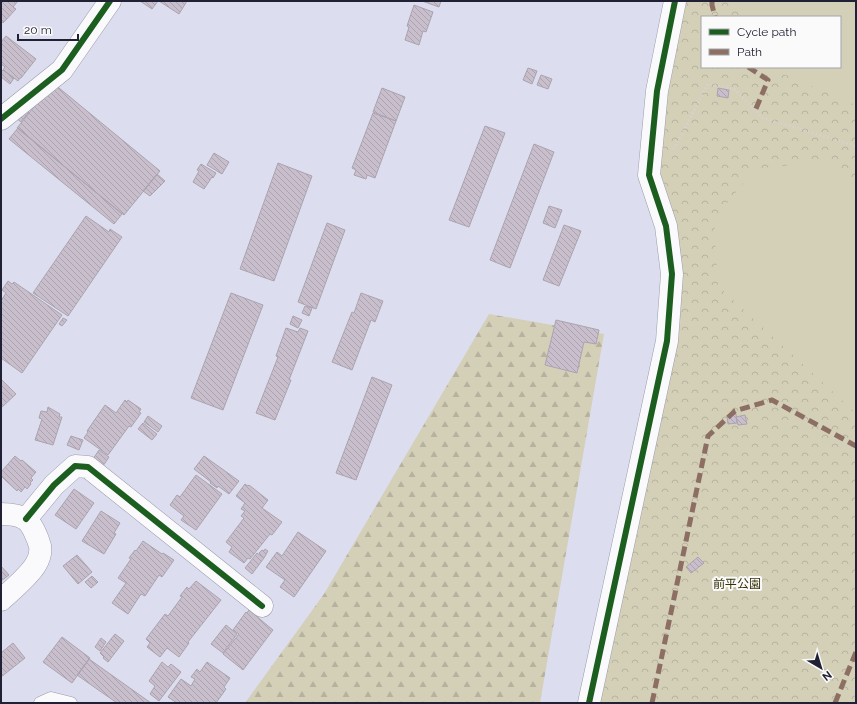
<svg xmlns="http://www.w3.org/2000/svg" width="857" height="704" font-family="Raleway,'Noto Sans JP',sans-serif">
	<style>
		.forest { fill: url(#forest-firs) }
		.park { fill: url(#park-crowns); fill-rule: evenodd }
		.pitch { fill: #d4d0b8 }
		.building { fill: url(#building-back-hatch); stroke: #aba3b0 }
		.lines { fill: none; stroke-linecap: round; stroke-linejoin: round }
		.service-casing { stroke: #9b9cac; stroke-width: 13 }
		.minor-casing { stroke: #9b9cac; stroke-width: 23 }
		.path { stroke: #d4d4d9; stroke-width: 2.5; stroke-dasharray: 1 3; stroke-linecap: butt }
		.service { stroke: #fafafc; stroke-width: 12 }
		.minor { stroke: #fafafc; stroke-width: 22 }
		.quiet { stroke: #8d6e63; stroke-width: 5; stroke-dasharray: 10 5; stroke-linecap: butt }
		.cycleway-casing { stroke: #fafafa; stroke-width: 8 }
		.cycleway { stroke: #1b5e20; stroke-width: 6 }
		.labels { text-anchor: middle; stroke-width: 4; stroke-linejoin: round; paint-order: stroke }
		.park-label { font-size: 12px; fill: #363007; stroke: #fafafa }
	</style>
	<defs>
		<pattern id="forest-firs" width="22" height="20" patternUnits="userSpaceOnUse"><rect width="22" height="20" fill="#d4d0b8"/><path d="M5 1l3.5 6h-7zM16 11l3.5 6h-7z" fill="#b6b29f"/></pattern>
		<pattern id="park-crowns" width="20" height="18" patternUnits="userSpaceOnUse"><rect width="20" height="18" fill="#d4d0b8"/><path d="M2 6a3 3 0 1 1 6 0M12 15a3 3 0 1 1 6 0" fill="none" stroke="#b6b29f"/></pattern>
		<pattern id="building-back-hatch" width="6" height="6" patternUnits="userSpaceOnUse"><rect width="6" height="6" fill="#c8becc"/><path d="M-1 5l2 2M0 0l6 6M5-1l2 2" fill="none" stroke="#aca3b0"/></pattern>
	</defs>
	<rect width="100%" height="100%" fill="#dcddee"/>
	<path class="forest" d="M489,314l115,20 -64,369h-295l79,-109z"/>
	<path class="park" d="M675,1h181v702h-264l80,-429 -23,-99zM702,17h138v50h-138z"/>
	<path class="pitch" d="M740,1h116v104l-89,-38h73v-50h-96z
		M830,161l26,22v230l-138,-127 -4,-67 41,-50z"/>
	<path class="building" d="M1,1h17l-5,6 3,2 -13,14 -2,-2z
		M140,1h18l-6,8z
		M159,1h28l-8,13z
		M422,1h19l-2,6z
		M414,5l19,7 -7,20 -3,-1 -4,14 -14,-5 4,-13 -2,-1z
		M6,36l30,23 -15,19h-1l-2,3 -15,-11 2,-3 -4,-3v-22z
		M528,68l9,3 -5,13 -9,-4z
		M3,70l11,8 -4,6 -9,-7v-5z
		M541,75l11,4 -4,10 -11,-4z
		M53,83l107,88 -36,44 -107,-87z
		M382,88l23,9 -9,24 -23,-9z
		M718,88l11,2 -1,8 -11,-2z
		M23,108l6,4 -8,10 -6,-5z
		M373,113l23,8 -21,57 -8,-3 -1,4 -12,-4 2,-5 -4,-2z
		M485,126l20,7 -36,94 -20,-7z
		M18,128l104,86 -8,10 -105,-85z
		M534,144l20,8 -44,116 -20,-8z
		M214,153l15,9 -7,12 -15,-9z
		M278,163l34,13 -38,105 -34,-12z
		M201,164l15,9 -3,5 -1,-1 -8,12 -11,-7 6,-11 -2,-1z
		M157,174l8,7 -15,15 -7,-5z
		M549,206l13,4 -7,18 -12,-5z
		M86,216l23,16 1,-3 12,8 -54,79 -35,-23z
		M327,223l18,7 -29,79 -18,-7z
		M564,225l17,6 -22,55 -16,-6z
		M8,281l4,3 2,-2 48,33 -40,58 -21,-15v-57l5,-8 -4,-3z
		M231,293l32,12 -40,105 -32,-12z
		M361,293l22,8 -8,21 -4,-2 -19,50 -20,-8 20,-50 2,1z
		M305,306l7,2 -3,8 -7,-3z
		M293,316l9,4 -4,8 -8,-4z
		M63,318l4,2 -5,6 -3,-2z
		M556,320l43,10 -3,14 -12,-2 -7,31 -32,-8z
		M286,328l12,4 2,-4 8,3 -19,49h2l-16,40 -19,-7 22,-56 -2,-1z
		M372,377l20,8 -36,95 -20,-7z
		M1,379l15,15 -15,14z
		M125,400l2,2 1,-2 13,9 -2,3 2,1 -10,14 -2,-1 -21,29 -24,-17 4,-6 -1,-1 18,-26 11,8z
		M48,407l12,7 -1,3h3l-9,28 -18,-5 7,-21 -3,-1 2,-7 6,1z
		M736,414l1,9 -9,1 -1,-8z
		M745,415l2,9 -9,1 -2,-8z
		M148,416l14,10 -4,6 -14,-10z
		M143,423l14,11 -5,6 -14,-11z
		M71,436l12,4 -4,10 -12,-5z
		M99,450l10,7 -6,9 -10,-7z
		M15,456l6,5 1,-1 14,12 -5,6 2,2 -3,3 1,1 -4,5 -2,-2 -4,5 -3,-3 -1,2 -16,-15v-4z
		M204,456l35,25 -10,13 -11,-8 -1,2 -7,-5 1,-1 -17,-13z
		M196,475l26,19 -26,36 -15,-10 3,-4 -14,-11 7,-10 3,2z
		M245,484l3,2 1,-1 19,15 -6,8 20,14 -10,13 -2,-1 -20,25 -2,-1 -4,5 -15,-11 3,-5 -6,-5 18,-24 -3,-2 4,-5 -4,-2 4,-6 -9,-7z
		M74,489l20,14 -18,26 -21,-14z
		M101,511l19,12 -6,10 2,1 -12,20 -22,-13z
		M298,532l28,19 -32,46 -14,-10 5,-7 -19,-13 11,-15 5,4z
		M143,541l19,13 1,-1 11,7 -12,17 -3,-2 -14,21 -4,-2 -13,20 -16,-11 14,-20 -8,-5 13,-19 -2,-1 6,-8 1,1z
		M265,549l3,2 -4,7 -5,-5 3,-3 2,1z
		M257,553l7,5 -12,16 -7,-6z
		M77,555l15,17 -14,12 -15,-18z
		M698,557l6,6 -13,10 -5,-6z
		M1,566l8,9 -8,6z
		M92,576l6,6 -7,6 -6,-6z
		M196,581l25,19 -33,42 1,1 -10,14 -12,-9 -7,9 -13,-10 3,-4 -4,-4 19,-25 3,2 14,-19 -2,-1 7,-9 2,2z
		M249,610l24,20 -30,40 -20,-16 16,-20 -6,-4 13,-18 1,1z
		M226,625l11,9 -14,19 -12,-9z
		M115,634l9,7 -16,21 -5,-4 1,-1 -4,-4z
		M62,637l28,21 -18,25 -29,-21z
		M101,638l5,4 -6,9 -5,-4z
		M13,643l12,15 -24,19v-24z
		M89,659l62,44h-34l-40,-28z
		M162,662l6,5 3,-3 10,8 -22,29 -9,-7 5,-8 -6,-5z
		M207,662l23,16 -6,9 2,2 -10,14h-39l-9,-6 13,-18 10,7 4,-7 -4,-2 6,-8 3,3z"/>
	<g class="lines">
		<defs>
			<path id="service" d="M40,703l11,-5 20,5"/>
			<path id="minor" d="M1,119l61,-49 48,-69
				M1,514c7,0 18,1 24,5 7,4 13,20 15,27 1,6 -1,13 -4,18 -6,11 -25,27 -35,36
				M26,519l28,-34 21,-19 13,1 174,139
				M589,703l78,-362 5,-67 -6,-48 -17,-51 8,-84 18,-90"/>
		</defs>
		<use href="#service" class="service-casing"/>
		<use href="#minor" class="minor-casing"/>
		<path class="path" d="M674,149l34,-65 26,5 29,29 93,28"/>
		<use href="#service" class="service"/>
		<use href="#minor" class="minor"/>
		<path class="quiet" d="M712,1v4l3,12
			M748,67l20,13 -13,31
			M652,703l56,-267 27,-25 37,-11 84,46
			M835,703l21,-51"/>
		<defs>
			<path id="cycleway" d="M1,119l61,-49 48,-69
				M26,519l28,-34 21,-19 13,1 174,139
				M589,703l78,-362 5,-67 -6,-48 -17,-51 8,-84 18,-90"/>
		</defs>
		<use href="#cycleway" class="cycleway-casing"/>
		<use href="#cycleway" class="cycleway"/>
	</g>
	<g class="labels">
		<g class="park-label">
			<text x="737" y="588">前平公園</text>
		</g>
	</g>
	<rect width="857" height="704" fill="none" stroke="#202134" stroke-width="4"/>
	<rect x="701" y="16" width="140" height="52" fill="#fafafa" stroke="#a3a3ab"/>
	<rect x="709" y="29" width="20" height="6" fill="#1b5e20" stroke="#a3a3ab"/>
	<text x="737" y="36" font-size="12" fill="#202134">Cycle path</text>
	<rect x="709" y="49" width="20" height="6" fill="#8d6e63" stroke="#a3a3ab"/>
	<text x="737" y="56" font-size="12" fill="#202134">Path</text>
	<g transform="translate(821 668) rotate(142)" stroke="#fafafa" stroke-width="3" paint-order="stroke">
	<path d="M0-3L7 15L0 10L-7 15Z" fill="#202134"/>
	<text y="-6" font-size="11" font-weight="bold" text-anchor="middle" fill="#202134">N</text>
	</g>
	<path d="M18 34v6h60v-6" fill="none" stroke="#202134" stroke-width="2"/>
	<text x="24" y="34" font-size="12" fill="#202134" stroke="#fafafa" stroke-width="3" paint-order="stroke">20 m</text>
</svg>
